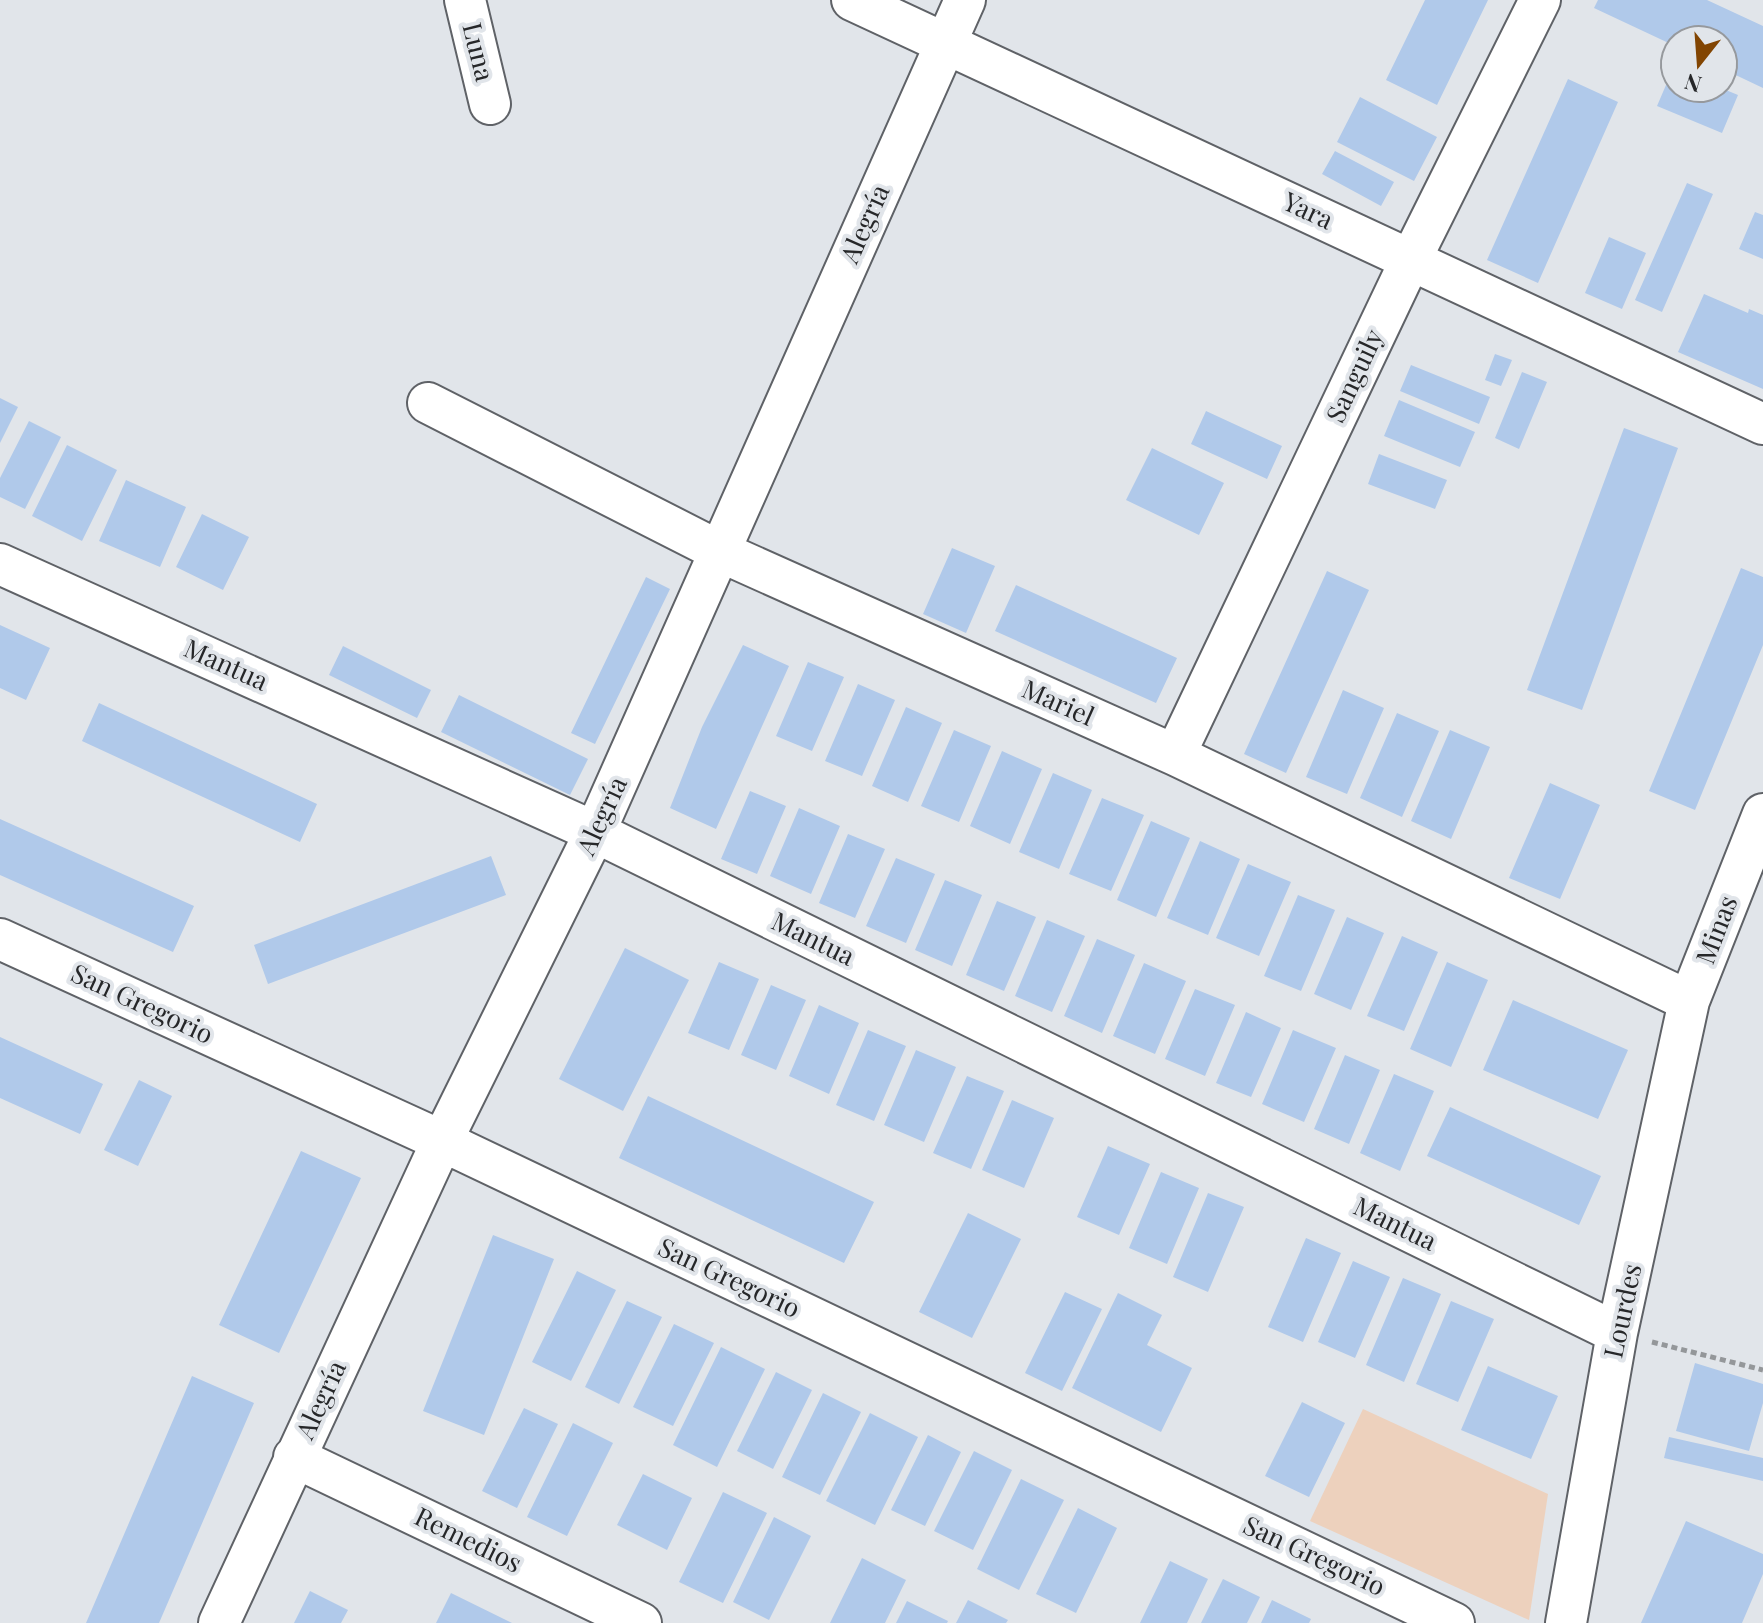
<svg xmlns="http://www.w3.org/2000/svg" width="1763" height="1623" font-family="'Playfair Display',serif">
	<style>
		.green { fill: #edd1bd }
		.building { fill: #b0c9ea }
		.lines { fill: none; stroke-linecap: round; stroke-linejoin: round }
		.minor-casing { stroke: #5f6267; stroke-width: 44 }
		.path { stroke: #94979a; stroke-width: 5; stroke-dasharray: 6 4; stroke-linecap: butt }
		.minor { stroke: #fff; stroke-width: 40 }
		.labels { text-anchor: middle; stroke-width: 8; stroke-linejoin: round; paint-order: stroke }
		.street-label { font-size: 26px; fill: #262729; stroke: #e1e5ea }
	</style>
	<rect width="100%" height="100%" fill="#e1e5ea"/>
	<path class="green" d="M1363,1409l185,85 -19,126 -219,-99z"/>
	<path class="building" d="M1425,0h63l-51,105 -51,-25z
		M1598,0h109l56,26v62l-40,-19v-29h-48v6l-81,-38z
		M1675,64v24h46l17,7 -16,38 -65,-27z
		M1568,79l50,23 -80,181 -51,-23z
		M1360,97l77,40 -23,44 -77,-39z
		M1335,151l59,31 -13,24 -59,-32z
		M1687,183l26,11 -51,118 -27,-12z
		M1755,212l8,3v44l-24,-10z
		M1609,237l37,16 -24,56 -37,-16z
		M1704,294l44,19 1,-4 14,6v74l-85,-37z
		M1495,354l17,6 -11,26 -16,-6z
		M1411,365l79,32 -11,27 -79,-33z
		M1522,372l25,10 -28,67 -24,-11z
		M0,398l18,9 -18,36z
		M1399,400l76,32 -15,35 -76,-31z
		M1206,411l76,35 -15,33 -76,-35z
		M29,421l32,16 -36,72 -25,-12v-19z
		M1624,428l54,20 -96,262 -55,-20z
		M67,445l50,25 -35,71 -50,-25z
		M1152,448l72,35 -25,52 -73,-35z
		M1379,454l68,26 -12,29 -67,-25z
		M126,480l60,27 -26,60 -61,-26z
		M202,514l47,23 -26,53 -47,-23z
		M952,548l43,18 -29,67 -43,-19z
		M1741,568l22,9v68l-68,165 -46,-19z
		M1327,571l42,19 -83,183 -42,-19z
		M646,577l24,12 -75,155 -24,-11z
		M1016,585l161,73 -21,45 -161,-72z
		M0,625l50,23 -24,52 -26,-12z
		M743,645l46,21 -73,163 -46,-21 32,-81z
		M343,646l88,44 -14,28 -88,-43z
		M808,662l36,15 -32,74 -36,-15z
		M858,684l37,16 -33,76 -37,-15z
		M1343,690l41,18 -37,86 -41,-17z
		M459,695l129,64 -18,36 -129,-63z
		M99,703l218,101 -17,38 -218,-101z
		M906,707l36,16 -34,79 -36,-16z
		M1397,713l42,18 -37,86 -42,-19z
		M954,730l37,16 -32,76 -38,-16z
		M1450,730l40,17 -39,92 -40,-18z
		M1002,751l40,18 -32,75 -40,-18z
		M1053,773l39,17 -33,79 -40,-17z
		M1550,783l50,22 -40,94 -51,-21z
		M750,791l36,15 -29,68 -36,-15z
		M1102,798l42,17 -33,76 -42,-17z
		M799,808l41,18 -29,68 -41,-18z
		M0,819l194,87 -21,46 -173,-77z
		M1151,821l39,17 -34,79 -39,-17z
		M848,834l37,15 -30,69 -36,-15z
		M1200,841l40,18 -32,76 -41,-17z
		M491,856l15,39 -238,89 -14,-39z
		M896,858l39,16 -29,69 -40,-17z
		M1248,864l43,18 -32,74 -43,-18z
		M945,880l37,15 -30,71 -37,-16z
		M1298,895l37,15 -34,81 -37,-15z
		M997,901l39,16 -32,74 -38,-16z
		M1347,917l37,16 -33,77 -37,-16z
		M1047,920l38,16 -33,76 -37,-16z
		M1402,936l36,16 -34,79 -37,-15z
		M1097,939l38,16 -33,78 -38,-17z
		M625,948l64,32 -66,131 -64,-32z
		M719,962l40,17 -30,71 -41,-17z
		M1447,962l41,18 -37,87 -41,-18z
		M1144,963l42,18 -31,73 -42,-18z
		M771,985l35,15 -30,70 -35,-15z
		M1195,989l40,16 -30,71 -40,-17z
		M1513,1000l115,50 -30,69 -115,-49z
		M819,1005l40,18 -30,71 -40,-18z
		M1246,1012l35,16 -30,69 -35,-14z
		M868,1030l38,16 -32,75 -38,-16z
		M1293,1030l43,18 -32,74 -42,-18z
		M0,1037l103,47 -23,50 -80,-36z
		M916,1050l40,17 -32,75 -40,-17z
		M1345,1055l35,15 -31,74 -35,-15z
		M1394,1074l40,17 -34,80 -40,-18z
		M967,1076l37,15 -33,78 -38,-16z
		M139,1080l33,16 -34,70 -34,-16z
		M648,1096l226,106 -30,61 -225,-105z
		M1012,1100l42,18 -30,70 -42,-18z
		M1450,1107l151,69 -22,49 -152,-69z
		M1108,1146l42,18 -31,71 -42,-18z
		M301,1151l60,27 -82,175 -60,-28z
		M1161,1172l38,16 -32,76 -38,-16z
		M1208,1193l36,14 -36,85 -35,-15z
		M968,1213l53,26 -49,99 -53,-26z
		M493,1235l61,24 -70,176 -61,-24z
		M1306,1238l35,15 -38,89 -35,-15z
		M1353,1261l37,16 -35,81 -37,-16z
		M577,1271l39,19 -45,91 -39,-19z
		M1403,1278l38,16 -37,88 -38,-17z
		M1065,1292l37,17 -40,82 -37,-18z
		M1118,1293l44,22 -15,30 45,23 -31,64 -89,-44z
		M627,1301l35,16 -43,87 -34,-17z
		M1451,1301l43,18 -36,83 -42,-18z
		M674,1324l40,19 -41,83 -40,-19z
		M721,1347l44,22 -48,98 -44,-22z
		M1695,1363l68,21v19l-14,48 -73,-20z
		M1488,1366l70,30 -27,63 -70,-29z
		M776,1372l36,18 -39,79 -36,-18z
		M192,1376l62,27 -95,220h-73z
		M823,1393l38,19 -41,83 -38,-18z
		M1302,1402l43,21 -36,74 -44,-21z
		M524,1408l34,16 -41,84 -35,-17z
		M870,1413l48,24 -43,88 -49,-24z
		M573,1423l40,20 -46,93 -40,-19z
		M928,1435l33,17 -36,74 -34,-16z
		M1669,1437l94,21v23l-99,-23z
		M974,1451l38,19 -39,80 -39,-19z
		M643,1474l49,24 -25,52 -50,-25z
		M1021,1479l43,21 -45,90 -42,-21z
		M723,1492l44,21 -44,90 -44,-21z
		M1078,1508l39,20 -41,85 -40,-19z
		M774,1517l37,19 -42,84 -36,-18z
		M1686,1521l77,33v20l-21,49h-101z
		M862,1558l44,22 -21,43h-55z
		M1170,1561l38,18 -21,44h-47z
		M1223,1579l37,18 -13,26h-46z
		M310,1591l38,19 -7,13h-47z
		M451,1593l61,30h-76z
		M968,1600l40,20 -2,3h-50z
		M1272,1600l39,19 -2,4h-48z
		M907,1601l41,20 -1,2h-51z"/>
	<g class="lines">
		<defs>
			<path id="minor" d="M465,0l25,104
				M852,0l911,424
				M428,403l293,149 454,203 514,246
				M0,564l595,268 1022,501
				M1175,755l236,-496 129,-259
				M0,939l442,202 1012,482
				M294,1457l347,166
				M219,1623l223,-482 153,-309 370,-832
				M1566,1623l51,-290 72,-332 74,-187"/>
		</defs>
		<use href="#minor" class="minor-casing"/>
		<path class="path" d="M1652,1342l111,28"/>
		<use href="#minor" class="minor"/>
	</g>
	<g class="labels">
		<g class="street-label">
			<text transform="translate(478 52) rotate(76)" y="9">Luna</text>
			<text transform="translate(1308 211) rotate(25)" y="9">Yara</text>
			<text transform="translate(865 224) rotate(-66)" y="9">Alegría</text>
			<text transform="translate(1355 376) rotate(-65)" y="9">Sanguily</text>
			<text transform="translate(226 665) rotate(24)" y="9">Mantua</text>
			<text transform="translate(1058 703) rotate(24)" y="9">Mariel</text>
			<text transform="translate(602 816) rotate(-65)" y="9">Alegría</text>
			<text transform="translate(1717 930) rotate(-69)" y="9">Minas</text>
			<text transform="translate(813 939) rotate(26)" y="9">Mantua</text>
			<text transform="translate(142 1004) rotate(25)" y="9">San Gregorio</text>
			<text transform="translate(1395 1224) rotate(26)" y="9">Mantua</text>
			<text transform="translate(729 1278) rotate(25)" y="9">San Gregorio</text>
			<text transform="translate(1623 1311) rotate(-78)" y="9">Lourdes</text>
			<text transform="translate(321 1400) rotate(-65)" y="9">Alegría</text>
			<text transform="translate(468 1540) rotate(26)" y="9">Remedios</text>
			<text transform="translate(1314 1556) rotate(25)" y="9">San Gregorio</text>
		</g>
	</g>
	<g transform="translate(1699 64) rotate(197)"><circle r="38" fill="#e1e5ea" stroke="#96999d" stroke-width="2"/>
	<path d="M0-6L14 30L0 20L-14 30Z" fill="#824502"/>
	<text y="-12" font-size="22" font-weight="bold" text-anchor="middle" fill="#262729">N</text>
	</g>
</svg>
